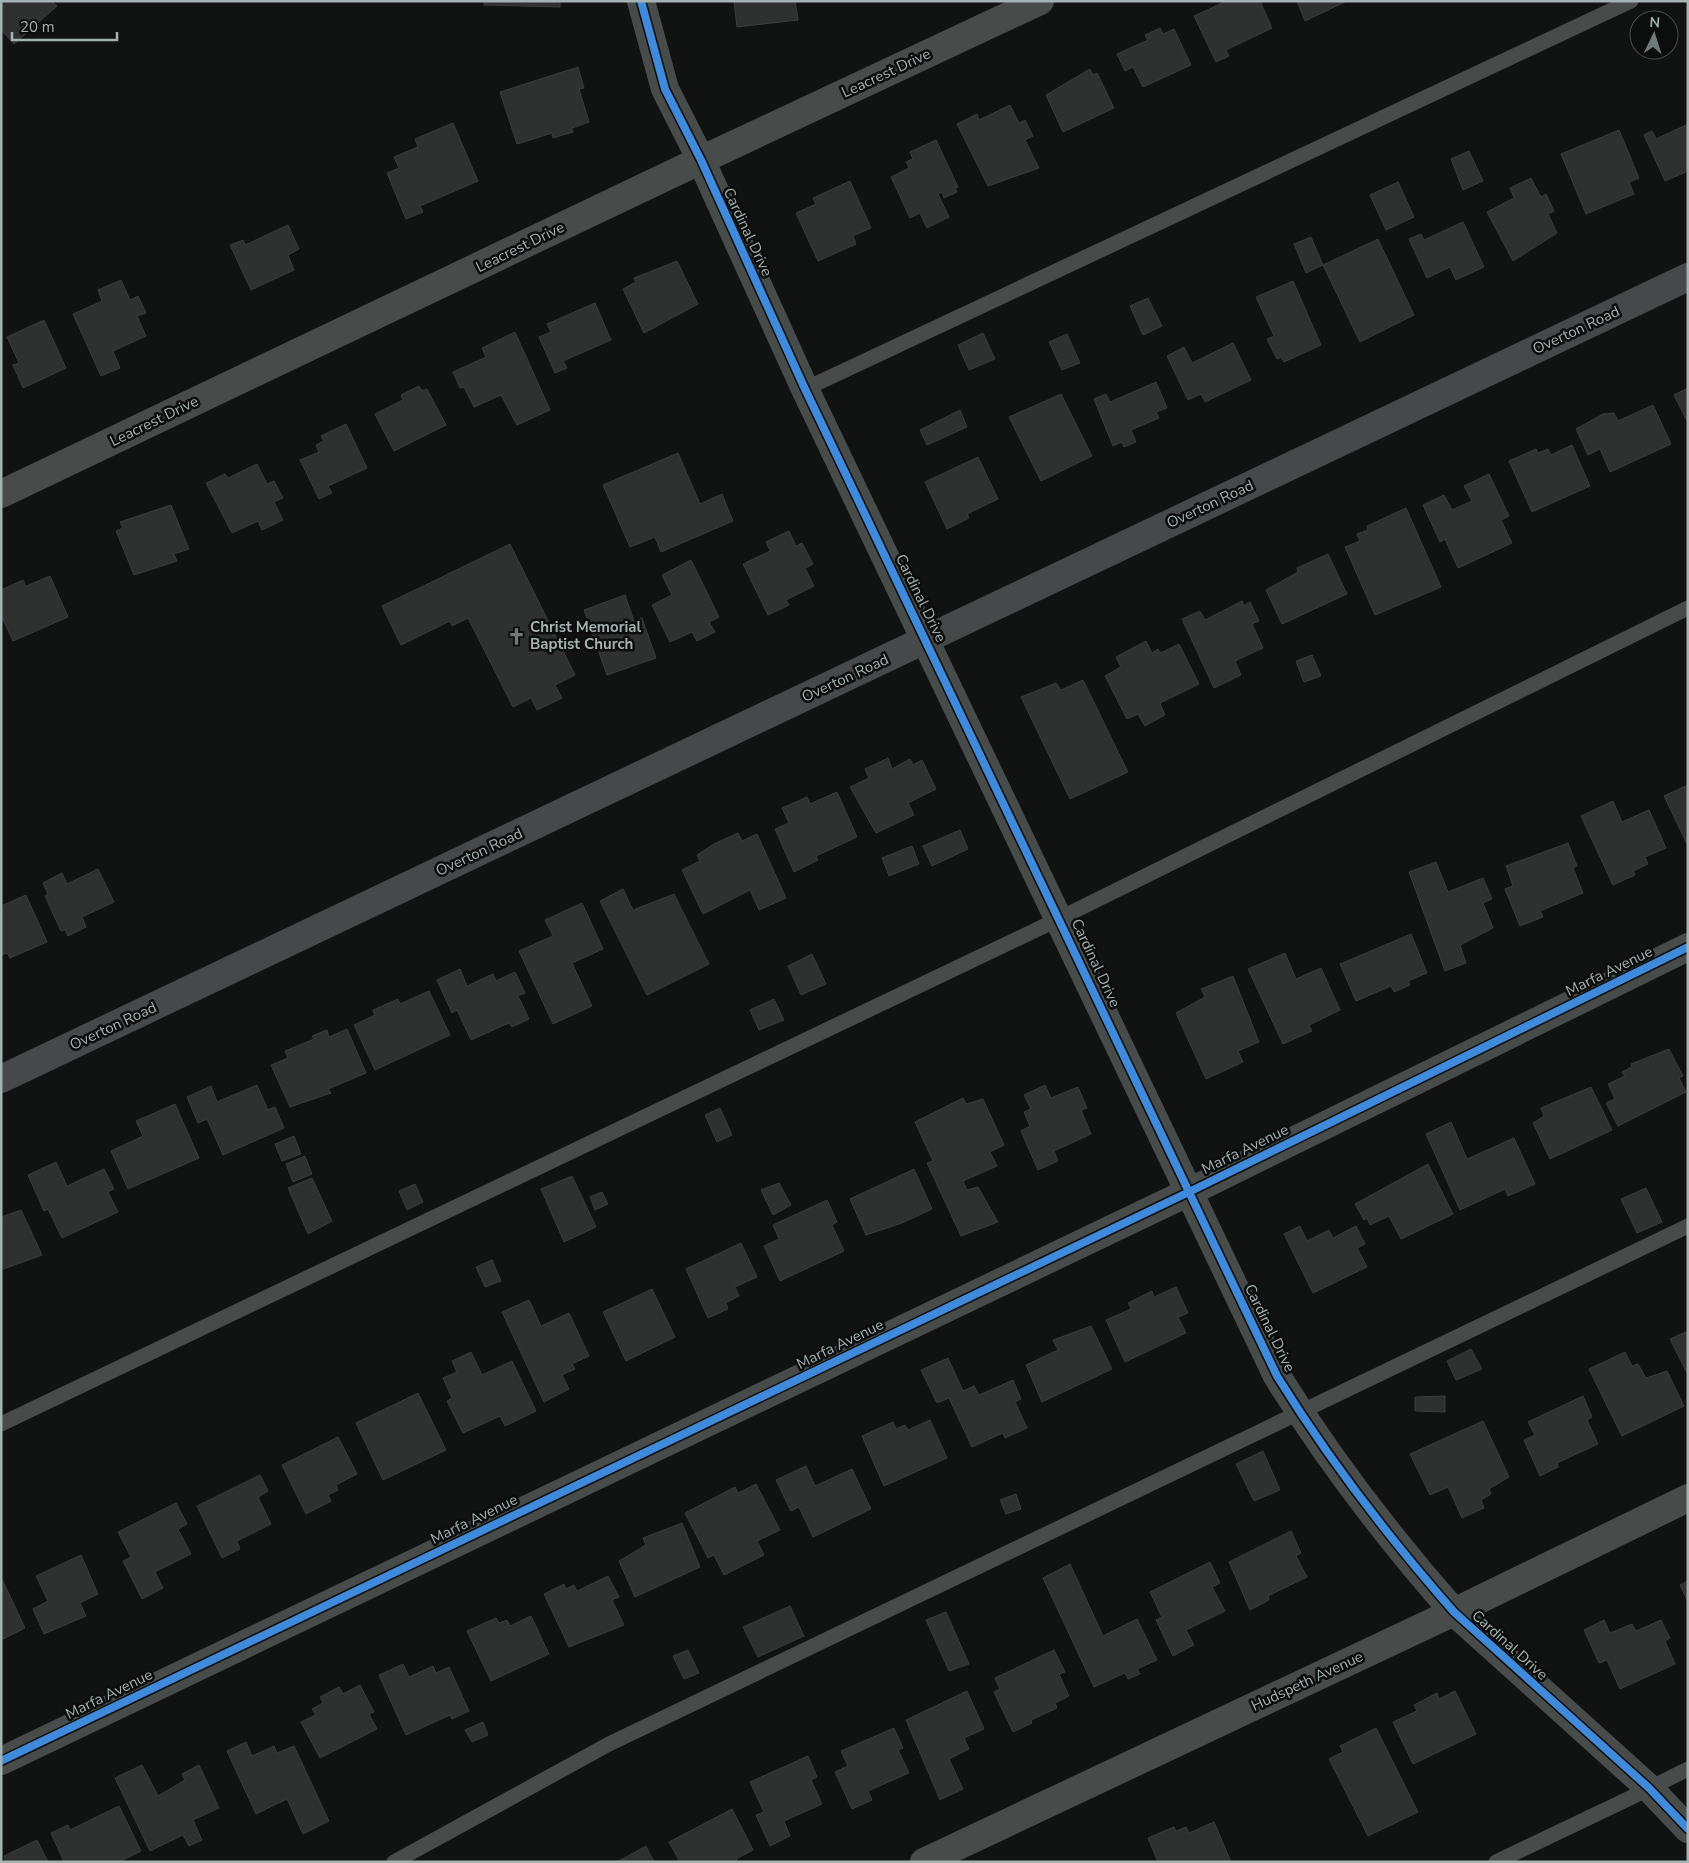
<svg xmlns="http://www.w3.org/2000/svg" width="1689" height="1863" font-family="'Nunito Sans',sans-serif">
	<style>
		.building { fill: #2f3030; stroke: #3a3e3e }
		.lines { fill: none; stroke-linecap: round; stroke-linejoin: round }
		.lane { stroke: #474c4b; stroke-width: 15 }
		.street { stroke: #474c4b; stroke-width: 28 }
		.secondary { stroke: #464949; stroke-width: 28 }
		.cycleway-casing { stroke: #0c0d0d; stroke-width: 11 }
		.cycleway { stroke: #408adc; stroke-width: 8 }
		.labels { text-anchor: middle; stroke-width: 5; stroke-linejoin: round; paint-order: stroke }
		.street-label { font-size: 15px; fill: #a4b2b1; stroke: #0c0d0d }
		.poi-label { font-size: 15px; font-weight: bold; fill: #a4b2b1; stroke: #0c0d0d; text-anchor: start }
	</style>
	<rect width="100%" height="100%" fill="#111212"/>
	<path class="building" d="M1,1h51l5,5 -43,38 -13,-14z
		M484,1h76v6l-76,-2z
		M734,1h61l3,19 -61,7z
		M1227,1h33l12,27 -46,22 3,6 -13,6 -22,-46z
		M1297,1h50l-42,20z
		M1160,28l3,6 11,-5 17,36 -48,22 -10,-20 -8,4 -8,-17 31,-14 -3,-5z
		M578,67l6,21 -5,1 10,33 -17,6 1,4 -20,6 -1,-5 -35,11 -17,-52z
		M1090,69l3,6 4,-2 17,35 -51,24 -17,-37z
		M1010,105l9,18 6,-3 8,16 -8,4 14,28 -51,18 -31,-62 20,-10 2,6z
		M453,123l25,58 -58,25 3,6 -17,7 -19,-46 12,-5 -5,-11 24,-10 -3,-8z
		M1688,124v47l-23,10 -21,-46 8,-4 4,8z
		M1619,130l20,48 -10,4 5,12 -48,20 -25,-60z
		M936,140l22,47 -3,1 2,4 -13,6 -2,-6 -4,2 11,23 -22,11 -7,-15 -10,5 -19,-41 18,-9 -3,-6 7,-3 -3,-7z
		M1469,151l14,30 -20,9 -12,-31z
		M1531,178l10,19 5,-3 8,17 -6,3 9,19 -44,28 -26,-49 27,-14 -4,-10z
		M850,181l21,47 -18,8 3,8 -38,17 -22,-48 20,-9 -3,-6z
		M1398,182l16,35 -28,13 -16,-35z
		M1463,222l21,45 -28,13 -6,-13 -23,11 -18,-39 12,-5 3,6z
		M288,225l11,24 -11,6 6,15 -43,20 -21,-45 13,-5 2,5z
		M1311,237l12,28 -17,8 -12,-29z
		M1378,239l36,76 -54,27 -37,-77z
		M677,261l21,43 -54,29 -21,-44 13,-7 -2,-4z
		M121,280l9,20 8,-4 8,17 -9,3 9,20 -33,15 7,17 -19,8 -28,-62 29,-13 -4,-11z
		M1293,281l28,64 -37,17 -3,-5 -4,2 -10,-20 7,-3 -18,-39z
		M1148,298l14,28 -19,9 -13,-29z
		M595,303l16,37 -48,21 4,7 -12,5 -16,-36 12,-5 -4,-8z
		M44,320l22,48 -43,20 -10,-23 6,-2 -12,-26z
		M515,332l35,78 -33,15 -16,-30 -27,12 -10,-20 -4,1 -7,-16 33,-15 -4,-9z
		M983,333l12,26 -26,11 -11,-25z
		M1067,334l13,29 -18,7 -13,-28z
		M1233,343l18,37 -46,22 -4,-8 -13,6 -21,-44 17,-9 8,16z
		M1156,382l11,26 -11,4 3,6 -28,12 5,12 -12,5 -2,-5 -9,4 -19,-47 12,-5 4,8z
		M419,386l3,5 5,-2 19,36 -52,26 -19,-37 28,-14 -2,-5z
		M1688,388v35l-14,-28z
		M1061,394l31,62 -51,25 -32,-64z
		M1653,405l18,39 -61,28 -10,-23 -12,6 -12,-26 27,-15 11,-1 4,8z
		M960,410l7,17 -40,18 -7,-15z
		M346,424l21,44 -39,18 4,7 -13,6 -19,-39 19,-8 -3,-7 8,-4 -3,-5z
		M1572,445l18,41 -58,26 -23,-51 27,-12 2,4 10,-4 3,6z
		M678,453l22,51 22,-10 11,27 -72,31 -6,-15 -25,10 -27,-62z
		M978,457l20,42 -31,15 2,4 -22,11 -22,-47z
		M257,464l10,20 7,-3 9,17 -9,4 9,18 -21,10 -4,-9 -26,12 -26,-50 19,-9 3,4z
		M1489,474l20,42 -8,4 11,23 -54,25 -13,-29 -5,3 -17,-37 21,-10 8,15 20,-9 -8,-15z
		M171,505l18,44 -15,5 3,7 -43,14 -18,-44 7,-3 -3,-6z
		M1406,508l35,79 -66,28 -30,-68 15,-6 -3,-7 11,-4 -1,-4z
		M789,531l7,15 6,-3 11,21 -8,4 9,18 -28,14 3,5 -21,10 -25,-51 27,-13 -4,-9z
		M510,544l65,131 -20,10 7,13 -25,12 -6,-12 -18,9 -45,-89 -16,8 -2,-5 -49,24 -19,-39z
		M1328,554l19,40 -65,30 -16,-34 32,-18 -1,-4z
		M691,560l28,57 -10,5 6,10 -18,9 -5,-9 -22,10 -18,-37 20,-10 -10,-20z
		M50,576l18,41 -55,24 -12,-26v-25l22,-10 3,6z
		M625,595l9,26 8,-3 14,40 -49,17 -23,-65z
		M1242,601l2,5 6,-4 9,19 -7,3 11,24 -28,13 6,14 -27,13 -32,-69 18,-8 5,9z
		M1146,641l6,12 6,-4 3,4 18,-9 20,40 -39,19 5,12 -20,11 -7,-12 -11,5 -22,-43 16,-9 -5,-10z
		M1312,655l9,21 -17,6 -8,-21z
		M1083,680l45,92 -58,27 -49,-102 35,-14 5,7z
		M888,758l4,11 18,-10 3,6 9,-5 14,29 -28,14 6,12 -38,18 -26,-46 19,-9 -4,-9z
		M1688,785v61l-24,-50z
		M837,792l20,45 -41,19 2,4 -24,12 -19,-43 14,-6 -7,-15 25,-11 3,7z
		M1613,801l9,21 27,-12 17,38 -21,9 3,7 -15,7 2,4 -22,10 -32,-69z
		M960,830l8,19 -36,17 -9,-20z
		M738,833l4,8 15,-7 29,64 -27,12 -9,-20 -47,24 -21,-44 18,-9 -3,-6 17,-11z
		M1568,843l9,23 -4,2 10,25 -43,18 3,6 -23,9 -15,-37 8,-3 -7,-20z
		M912,846l7,18 -30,12 -7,-18z
		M1436,862l12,30 35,-14 9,21 -9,4 10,25 -33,17 6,18 -21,8 -36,-99z
		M98,869l16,33 -32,15 4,10 -18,9 -3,-6 -4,1 -16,-35 3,-2 -5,-11 19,-10 5,11z
		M623,889l10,21 41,-16 35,70 -62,31 -47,-94z
		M26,895l21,47 -37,16 -3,-5 -5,2 -1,-2v-47z
		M582,903l21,46 -31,14 20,43 -39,18 -34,-73 34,-15 -8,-16z
		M1411,934l16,39 -19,8 2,4 -16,7 -3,-6 -35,15 -16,-37z
		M1285,953l11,26 25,-11 19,42 -31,15 3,6 -29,13 -35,-75z
		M812,954l14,30 -25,11 -13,-29z
		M460,969l7,17 26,-12 3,7 19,-9 10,21 -7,3 11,23 -17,8 -3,-4 -38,17 -14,-30 -5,3 -15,-33z
		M1233,976l26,66 -21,9 5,11 -37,17 -30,-66 29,-16 -4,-8z
		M429,991l21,44 -75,35 -21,-45 21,-10 -2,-5 25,-11 2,5z
		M774,999l10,21 -25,10 -9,-20z
		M347,1029l19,44 -38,16 3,4 -41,14 -19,-42 17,-7 -3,-7 29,-12 -2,-3 15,-6 2,7z
		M1669,1049l14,27 -4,2 7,14 -68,34 -12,-23 9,-4 -7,-15 17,-8 -3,-4 10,-5 -1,-3z
		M257,1085l11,25 7,-3 9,21 -61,27 -16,-36 -9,4 -11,-26 24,-11 6,16z
		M1045,1085l6,13 27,-11 9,21 -6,2 10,24 -37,17 4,10 -20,9 -17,-39 9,-5 -6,-14 7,-3 -7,-14z
		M1591,1087l21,43 -62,29 -17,-36 11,-7 -3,-8z
		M963,1098l3,6 17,-5 21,46 -14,7 7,14 -34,15 4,9 11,-3 20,35 -37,14 -34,-73 6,-2 -18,-39z
		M175,1104l24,54 -71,31 -17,-38 32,-15 -7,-15z
		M720,1108l12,27 -15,7 -12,-27z
		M1451,1122l16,37 47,-21 21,46 -27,12 -3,-7 -45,21 -34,-76z
		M294,1136l7,18 -19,7 -7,-17z
		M305,1156l7,18 -19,8 -7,-18z
		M56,1162l11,24 37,-17 10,20 -6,3 10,20 -56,26 -14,-29 -4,2 -16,-36z
		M1428,1164l25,50 -52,25 -12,-23 -19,9 -3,-7 -3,2 -9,-16z
		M914,1169l18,40 -30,14 -36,12 -16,-36z
		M572,1176l24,51 -32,15 -23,-53z
		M312,1178l20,43 -24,13 -20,-46z
		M779,1183l12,22 -18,10 -12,-25z
		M415,1184l8,18 -16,8 -8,-19z
		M1646,1188l16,34 -25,11 -16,-34z
		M602,1192l6,12 -13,6 -5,-13z
		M827,1200l10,22 -5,3 12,26 -64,30 -16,-35 15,-7 -6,-14z
		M21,1210l21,45 -41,15v-53z
		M1300,1226l7,15 22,-11 4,8 23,-12 9,18 -8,4 10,19 -54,26 -29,-59z
		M741,1243l16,34 -22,10 4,9 -13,7 2,6 -20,9 -22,-49z
		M492,1260l9,21 -16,6 -9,-20z
		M1176,1287l12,26 -10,4 8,16 -61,29 -19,-42 25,-11 -3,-6 24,-12 2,6z
		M652,1289l23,48 -49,24 -23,-49z
		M529,1300l12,26 28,-13 20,43 -17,8 3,5 -13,6 7,14 -25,13 -42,-90z
		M1091,1326l21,43 -70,33 -16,-37 32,-15 -5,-10z
		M1688,1331v44l-18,-36z
		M1471,1349l11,20 -26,11 -9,-19z
		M471,1352l11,23 30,-14 24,50 -31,15 -5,-10 -37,17 -16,-32 5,-3 -9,-20 14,-6 -5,-11z
		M1625,1352l7,14 6,-2 8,14 21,-7 17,35 -62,30 -33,-67z
		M948,1358l15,33 11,-5 5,9 34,-15 8,19 -6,3 12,26 -22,10 -2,-5 -31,14 -23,-49 -12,5 -16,-33z
		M418,1393l28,57 -63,30 -27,-57z
		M1445,1396v16l-30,-1v-14z
		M1583,1396l9,21 -5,3 11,24 -41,19 1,4 -18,9 -16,-36 11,-5 -7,-13z
		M930,1420l17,38 -63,28 -22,-50 31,-14 3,7 9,-4 3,5z
		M1483,1421l26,56 -20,12 2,5 -10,6 3,8 -22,10 -14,-31 -18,8 -20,-41z
		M338,1437l19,37 -21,11 2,5 -10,5 3,6 -25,13 -24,-49z
		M1263,1451l17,39 -26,11 -18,-37z
		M806,1466l9,20 37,-17 19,40 -58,28 -14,-30 -8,4 -15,-31z
		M260,1475l8,16 -10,6 13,27 -34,17 3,8 -18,9 -25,-52z
		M756,1484l24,46 -23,11 7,14 -40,20 -10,-20 -6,3 -23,-45 50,-26 3,6z
		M1016,1494l5,15 -15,5 -6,-14z
		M176,1503l11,21 -9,5 13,25 -36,18 8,16 -21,11 -19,-38 8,-4 -13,-25z
		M682,1523l18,44 -65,30 -16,-36 27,-16 -3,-7z
		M1291,1531l10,22 -5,3 11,21 -39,19 1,4 -19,10 -21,-48z
		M81,1555l17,39 -18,9 6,13 -42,18 -11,-25 15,-8 -12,-25z
		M1210,1562l10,21 -8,4 13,24 -39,19 8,15 -21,11 -17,-36 6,-3 -12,-25z
		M1070,1564l33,72 34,-17 20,41 -20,9 3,5 -12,5 -3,-6 -31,14 -51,-109z
		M608,1576l11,21 -7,3 12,25 -55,22 -25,-53 20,-10 2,5 8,-4 3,6z
		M1,1577l24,51 -24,12z
		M1688,1581v21l-8,-17z
		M790,1606l14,30 -46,21 -15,-30z
		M946,1612l23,52 -20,7 -23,-51z
		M531,1616l18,38 -58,27 -24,-50 29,-13 3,5 8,-3 3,6z
		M1604,1620l6,13 22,-9 4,7 25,-11 9,18 -5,3 10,23 -55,25 -13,-29 -8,3 -15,-33z
		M688,1650l11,23 -15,6 -11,-23z
		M1054,1650l11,22 -6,2 10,22 -14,7 2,5 -26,12 1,3 -19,9 -19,-40 6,-3 -5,-11z
		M403,1664l6,13 24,-11 3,7 13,-6 20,44 -17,8 -2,-4 -44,20 -27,-60z
		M360,1685l14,27 -5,2 8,15 -57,29 -19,-36 15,-7 -4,-6 11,-6 -3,-6 19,-10 4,7z
		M967,1691l17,38 -20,9 5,11 -20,10 14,30 -23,11 -34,-80z
		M1455,1691l21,43 -63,30 -20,-42 24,-11 -3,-6 23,-12 2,6z
		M483,1722l5,13 -16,7 -7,-12z
		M894,1728l9,20 -5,2 11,23 -41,18 4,9 -20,9 -17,-37 13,-6 -7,-15z
		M1376,1728l42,84 -50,24 -39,-77 14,-7 -3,-6z
		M246,1742l6,14 22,-10 3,7 17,-7 35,75 -26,13 -16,-35 -31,15 -29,-63z
		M808,1756l9,21 -6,3 11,24 -38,17 6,15 -20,10 -14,-31 8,-3 -14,-30z
		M142,1765l16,31 27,-16 -3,-6 17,-9 20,43 -26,12 9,20 -13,6 -6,-11 -33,16 -35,-73z
		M119,1806l22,45 -22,11h-55l-13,-29 17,-8 2,5z
		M732,1809l21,41 -17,9 2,3h-58l-11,-20z
		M1214,1822l17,40h-73l-10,-24 26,-11 2,4 10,-4 3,6z
		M37,1840l11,22h-42l-2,-6z
		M646,1846l8,16h-37z"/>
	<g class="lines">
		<path class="lane" d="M805,389l826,-388
			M1,1424l1037,-495 650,-321
			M394,1862l215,-118 1079,-518
			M1496,1862l134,-64 58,-29"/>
		<path class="street" d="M641,1l24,88 36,71 104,229 472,987c52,84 112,162 177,236l195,176 39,41
			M1,494l700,-334 339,-159
			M1,1761l1188,-569 499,-245
			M924,1862l530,-250 234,-114"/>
		<path class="secondary" d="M1,1079l1687,-802"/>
		<defs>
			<path id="cycleway" d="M641,1l24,88 36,71 104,229 472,987c52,84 112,162 177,236l195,176 39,41
				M1,1761l1188,-569 499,-245"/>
		</defs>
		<use href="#cycleway" class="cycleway-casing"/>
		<use href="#cycleway" class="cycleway"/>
	</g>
	<defs>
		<symbol id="church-bare" viewBox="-9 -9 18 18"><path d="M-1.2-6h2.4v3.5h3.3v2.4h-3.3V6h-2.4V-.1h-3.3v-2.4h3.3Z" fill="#717a79" stroke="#0c0d0d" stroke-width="2.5" paint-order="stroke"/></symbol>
	</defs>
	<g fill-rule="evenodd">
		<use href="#church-bare" x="504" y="624" width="25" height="25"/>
	</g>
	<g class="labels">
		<g class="street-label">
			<text transform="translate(886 73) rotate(-25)" y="5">Leacrest Drive</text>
			<text transform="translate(748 232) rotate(65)" y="5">Cardinal Drive</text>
			<text transform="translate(520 247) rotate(-26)" y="5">Leacrest Drive</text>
			<text transform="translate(1576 330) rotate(-25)" y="5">Overton Road</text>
			<text transform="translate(154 421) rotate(-26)" y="5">Leacrest Drive</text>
			<text transform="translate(1210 504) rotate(-25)" y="5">Overton Road</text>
			<text transform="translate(921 598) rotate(64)" y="5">Cardinal Drive</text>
			<text transform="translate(845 678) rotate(-25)" y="5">Overton Road</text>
			<text transform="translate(479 852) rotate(-25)" y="5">Overton Road</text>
			<text transform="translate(1096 963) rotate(65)" y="5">Cardinal Drive</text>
			<text transform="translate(1609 971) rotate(-26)" y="5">Marfa Avenue</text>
			<text transform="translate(113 1026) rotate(-25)" y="5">Overton Road</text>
			<text transform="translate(1245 1149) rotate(-26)" y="5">Marfa Avenue</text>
			<text transform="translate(1270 1328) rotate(64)" y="5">Cardinal Drive</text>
			<text transform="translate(840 1344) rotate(-26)" y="5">Marfa Avenue</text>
			<text transform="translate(474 1519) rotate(-26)" y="5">Marfa Avenue</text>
			<text transform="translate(1510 1645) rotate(42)" y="5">Cardinal Drive</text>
			<text transform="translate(1307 1681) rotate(-25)" y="5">Hudspeth Avenue</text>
			<text transform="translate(109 1694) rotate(-26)" y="5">Marfa Avenue</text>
		</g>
		<g class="poi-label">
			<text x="530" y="632">Christ Memorial<tspan x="530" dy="17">Baptist Church</tspan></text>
		</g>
	</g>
	<rect width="1689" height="1863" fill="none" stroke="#a4b2b1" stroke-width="5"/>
	<g transform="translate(1654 35) rotate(4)"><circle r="24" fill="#0c0d0d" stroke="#494f4f"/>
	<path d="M0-4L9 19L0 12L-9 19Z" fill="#717a79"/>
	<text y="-8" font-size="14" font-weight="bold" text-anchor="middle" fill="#a4b2b1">N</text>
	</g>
	<path d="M12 32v8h105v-8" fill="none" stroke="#a4b2b1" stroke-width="2.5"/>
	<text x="20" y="32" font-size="15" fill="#a4b2b1" stroke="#0c0d0d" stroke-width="4" paint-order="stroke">20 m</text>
</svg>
